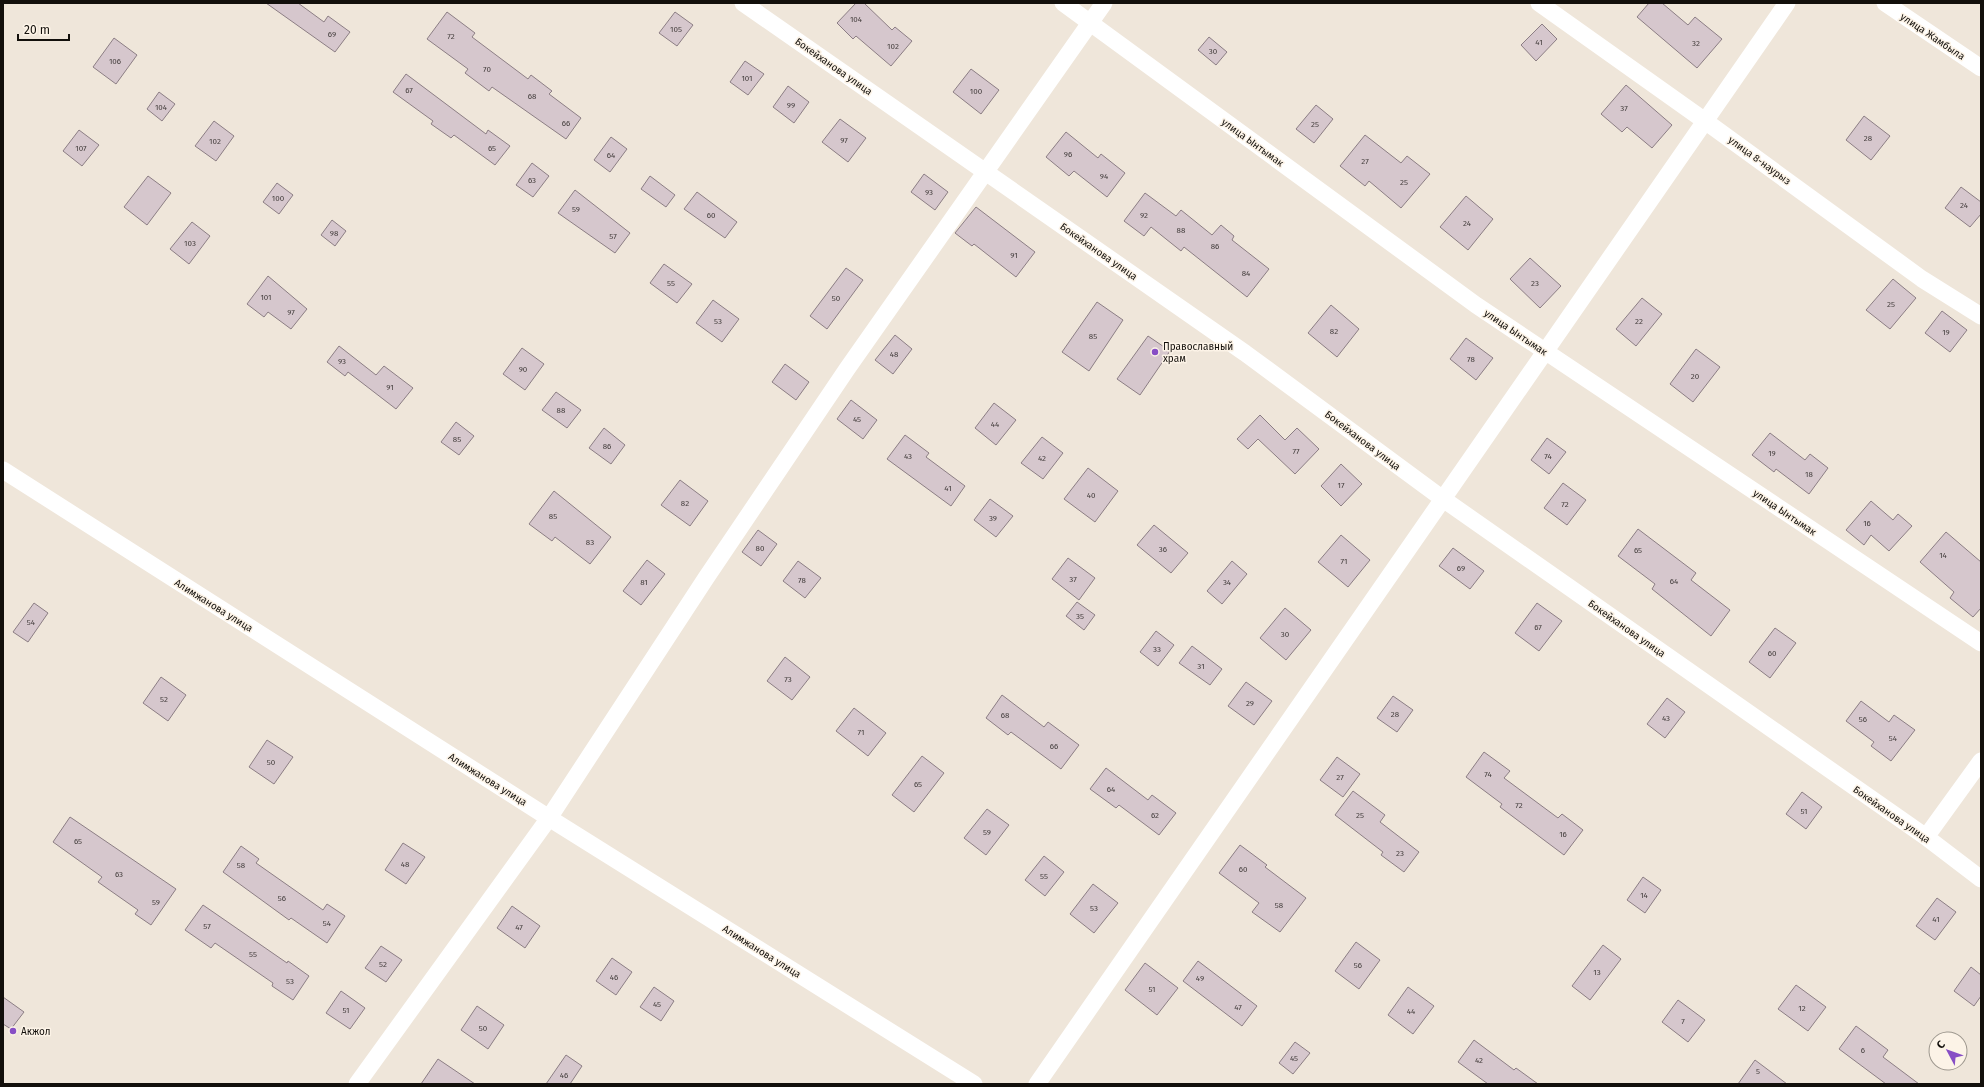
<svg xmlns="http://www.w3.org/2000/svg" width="1984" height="1087" font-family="'Fira Sans',sans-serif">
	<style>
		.building { fill: #d6c7cd; stroke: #8c7e84 }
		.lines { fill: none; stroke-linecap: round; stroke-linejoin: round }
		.street { stroke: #fff; stroke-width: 17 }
		.poi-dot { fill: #874ec5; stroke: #fcf3e7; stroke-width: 1.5 }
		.labels { text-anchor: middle; stroke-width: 3; stroke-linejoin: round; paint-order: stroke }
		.number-label { font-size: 8px; fill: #433d3c }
		.street-label { font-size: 10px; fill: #120f0b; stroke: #fcf3e7 }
		.poi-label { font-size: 10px; fill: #120f0b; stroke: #fcf3e7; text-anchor: start }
	</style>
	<rect width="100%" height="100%" fill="#efe6da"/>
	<path class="building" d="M266,3h32l26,19 4,-6 22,16 -15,20z
		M856,3h8l28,27 3,-3 17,14 -21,25 -35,-30 -3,3 -16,-16z
		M1649,3h13l26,22 7,-8 27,22 -25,29 -60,-51z
		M447,12l28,21 -3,4 56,42 3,-4 21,16 -3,3 32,24 -15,21 -74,-52 -3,4 -24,-18 3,-4 -41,-30z
		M675,12l18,13 -16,21 -18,-13z
		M1542,24l15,15 -21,22 -15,-16z
		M1209,37l18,15 -11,13 -18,-15z
		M114,38l23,17 -21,29 -23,-17z
		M745,61l19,13 -16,21 -18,-13z
		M971,69l28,21 -18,24 -28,-22z
		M406,74l80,60 2,-4 22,16 -15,19 -41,-30 -3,3 -20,-14 2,-3 -40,-29z
		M1626,85l46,40 -20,23 -25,-21 -5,5 -21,-18z
		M788,86l21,16 -15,21 -21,-16z
		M159,92l16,12 -13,17 -15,-12z
		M1316,105l17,14 -19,24 -18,-14z
		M1864,116l26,20 -19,24 -25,-20z
		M840,119l26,19 -18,24 -26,-20z
		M214,121l20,15 -18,25 -21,-15z
		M79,130l20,15 -17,21 -19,-15z
		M1066,132l32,26 3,-4 24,19 -18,24 -33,-26 -5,5 -23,-19z
		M1365,135l36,28 6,-7 23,18 -29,34 -32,-27 -4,5 -25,-20z
		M611,137l16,12 -17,23 -16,-12z
		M532,163l17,13 -16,21 -17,-12z
		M924,174l24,18 -13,18 -24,-18z
		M148,176l23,17 -24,32 -23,-18z
		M650,176l25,19 -9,12 -25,-18z
		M277,183l16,12 -14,19 -16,-12z
		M1961,187l20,15v12l-11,13 -25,-19z
		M575,190l55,43 -15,20 -57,-40z
		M697,192l40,30 -12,16 -41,-29z
		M1145,193l31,23 5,-6 31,25 9,-10 13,11 -2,4 37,29 -22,28 -63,-50 -3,4 -30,-24 -7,9 -20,-15z
		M1466,196l27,23 -25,31 -28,-23z
		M976,207l59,45 -19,25 -42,-33 -2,2 -17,-13z
		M332,220l14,11 -11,15 -14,-11z
		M192,222l18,14 -21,28 -19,-15z
		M1530,258l31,28 -21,22 -30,-29z
		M664,264l28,20 -15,19 -27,-20z
		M846,268l17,12 -36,49 -17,-13z
		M268,276l39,33 -16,20 -23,-17 -4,5 -17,-13z
		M1893,279l23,19 -26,31 -24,-19z
		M1642,298l20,16 -26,32 -20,-17z
		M713,300l26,19 -17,23 -26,-19z
		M1097,302l26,18 -34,51 -27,-19z
		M1331,305l28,24 -22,28 -29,-24z
		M1942,311l25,19 -17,22 -25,-19z
		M895,335l17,14 -19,25 -18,-14z
		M1148,336l22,15 -30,44 -23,-16z
		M1466,338l27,20 -17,22 -26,-21z
		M339,346l37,29 8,-9 29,22 -17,21 -48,-37 -3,4 -18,-14z
		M522,348l22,16 -19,26 -22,-16z
		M1696,349l24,18 -27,35 -23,-18z
		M785,364l24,18 -13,18 -24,-18z
		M556,392l25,18 -14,18 -25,-18z
		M851,400l26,20 -14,19 -26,-20z
		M994,403l22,17 -20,25 -21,-17z
		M1260,415l25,25 12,-12 22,21 -24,25 -37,-35 -10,10 -11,-10z
		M456,422l18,14 -15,19 -18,-13z
		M604,428l21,17 -14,19 -22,-16z
		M1770,433l35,27 5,-6 18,14 -19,26 -33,-25 -2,3 -22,-17z
		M905,435l24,18 -3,4 39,29 -14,20 -64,-47z
		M1042,437l21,16 -20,26 -22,-16z
		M1547,438l19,14 -17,22 -18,-14z
		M1341,464l21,20 -21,22 -20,-20z
		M1088,468l30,23 -23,31 -31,-23z
		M680,480l28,21 -18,25 -29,-21z
		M1563,483l23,17 -19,25 -23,-17z
		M554,491l57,46 -21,27 -35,-27 -3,4 -23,-17z
		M990,499l23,17 -17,21 -22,-17z
		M1871,501l22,19 5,-6 14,12 -23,25 -18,-16 -7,10 -18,-15z
		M1154,525l34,28 -17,20 -34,-28z
		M1638,529l58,44 -5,7 39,30 -19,26 -59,-47 3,-5 -37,-28z
		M758,530l19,14 -16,22 -19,-14z
		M1946,532l35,30v46l-8,9 -23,-19 4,-6 -34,-30z
		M1341,535l29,25 -22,27 -30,-25z
		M1453,548l31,23 -14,18 -31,-23z
		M1068,558l27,20 -16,22 -27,-21z
		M647,560l18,14 -24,31 -18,-14z
		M798,561l23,17 -16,20 -22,-17z
		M1232,561l15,13 -25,30 -15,-13z
		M1077,602l18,13 -11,15 -18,-14z
		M34,603l14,10 -20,29 -15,-10z
		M1537,603l25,18 -23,30 -24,-18z
		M1285,608l26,22 -25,30 -26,-22z
		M1775,628l21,15 -26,35 -21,-16z
		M1156,631l18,14 -16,21 -18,-14z
		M1192,646l30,23 -12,16 -31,-22z
		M785,657l25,20 -18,23 -25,-19z
		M161,677l25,18 -18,26 -25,-18z
		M1246,682l26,19 -18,24 -26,-19z
		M1002,695l42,32 4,-5 31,23 -18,24 -50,-37 -3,3 -22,-17z
		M1393,696l20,14 -16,22 -20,-14z
		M1667,698l18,14 -20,26 -18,-14z
		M1861,701l28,21 5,-7 21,15 -24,31 -20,-15 3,-4 -28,-21z
		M854,708l32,25 -18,23 -32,-25z
		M267,740l26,17 -19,27 -25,-17z
		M1484,752l26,19 -6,7 54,40 4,-4 21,16 -19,25 -64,-48 2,-3 -36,-27z
		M922,756l22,17 -30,39 -22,-17z
		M1337,757l23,17 -17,23 -23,-17z
		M1106,768l42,32 4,-5 24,18 -17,22 -40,-30 -3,3 -26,-19z
		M1353,791l32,24 -5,7 39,30 -15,20 -23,-17 2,-3 -48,-37z
		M1802,792l20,15 -16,22 -20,-15z
		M987,809l22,16 -23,30 -22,-17z
		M70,817l106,72 -25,36 -16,-11 3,-4 -40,-28 4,-5 -49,-35z
		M403,843l22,14 -19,27 -21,-14z
		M1240,845l27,20 -2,2 41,31 -26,34 -28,-20 7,-9 -40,-30z
		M241,846l18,13 -3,4 67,47 4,-6 18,12 -18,27 -36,-25 -2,2 -66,-48z
		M1044,856l20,16 -19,24 -20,-16z
		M1643,877l18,13 -16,23 -18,-13z
		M1093,884l25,19 -24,30 -24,-19z
		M1937,898l19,14 -21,28 -19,-14z
		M203,905l84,58 1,-2 21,15 -16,24 -21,-14 1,-3 -58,-40 -4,5 -26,-18z
		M512,906l28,20 -15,22 -28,-20z
		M1356,942l24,18 -21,29 -24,-18z
		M1603,945l18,14 -31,41 -18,-14z
		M381,946l21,14 -16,22 -21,-14z
		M612,958l20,14 -16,23 -20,-14z
		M1198,961l59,45 -15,20 -59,-45z
		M1145,963l33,25 -21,27 -32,-25z
		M1971,967l10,8v21l-7,10 -20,-15z
		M1796,985l30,22 -18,24 -30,-22z
		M654,987l20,14 -13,20 -21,-14z
		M1408,987l26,19 -21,28 -25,-19z
		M341,991l24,17 -15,21 -24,-16z
		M3,997l21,15 -13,17 -8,-5z
		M1678,1000l27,20 -17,22 -26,-20z
		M477,1006l27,19 -16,24 -27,-19z
		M1856,1026l32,24 -5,7 36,27h-33l-47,-35z
		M1474,1040l40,30 2,-2 22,16h-50l-30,-22z
		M1295,1042l15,11 -17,21 -14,-11z
		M566,1055l16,11 -12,18h-24z
		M438,1059l37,25h-54z
		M1755,1060l32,24h-49z"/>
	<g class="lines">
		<path class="street" d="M743,3l502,350 198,146 483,338 55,42
			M1063,3l413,302 505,338
			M1539,3l166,118 217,158 59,37
			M1885,3l96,65
			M3,470l546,348 425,266
			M1926,837l55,-76
			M357,1084l192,-266 157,-240 141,-209 257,-366
			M1037,1084l750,-1081"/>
	</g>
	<g class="poi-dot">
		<circle cx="1155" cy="352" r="4"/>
		<circle cx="13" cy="1031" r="4"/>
	</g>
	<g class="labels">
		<g class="number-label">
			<text x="856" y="22">104</text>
			<text x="676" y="32">105</text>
			<text x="332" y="37">69</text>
			<text x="451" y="39">72</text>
			<text x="1539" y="45">41</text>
			<text x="1696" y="46">32</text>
			<text x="893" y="49">102</text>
			<text x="1213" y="54">30</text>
			<text x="115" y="64">106</text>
			<text x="487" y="72">70</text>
			<text x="747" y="81">101</text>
			<text x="409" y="93">67</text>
			<text x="976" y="94">100</text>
			<text x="532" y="99">68</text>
			<text x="791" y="108">99</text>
			<text x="161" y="110">104</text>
			<text x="1624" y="111">37</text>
			<text x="566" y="126">66</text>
			<text x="1315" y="127">25</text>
			<text x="1868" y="141">28</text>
			<text x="844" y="143">97</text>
			<text x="215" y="144">102</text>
			<text x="81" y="151">107</text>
			<text x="492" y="151">65</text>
			<text x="1068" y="157">96</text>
			<text x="611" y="158">64</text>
			<text x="1365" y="164">27</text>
			<text x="1104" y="179">94</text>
			<text x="532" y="183">63</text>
			<text x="1404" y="185">25</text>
			<text x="929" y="195">93</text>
			<text x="278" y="201">100</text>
			<text x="1964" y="208">24</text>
			<text x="576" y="212">59</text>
			<text x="711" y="218">60</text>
			<text x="1144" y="218">92</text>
			<text x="1467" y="226">24</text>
			<text x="1181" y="233">88</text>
			<text x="334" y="236">98</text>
			<text x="613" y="239">57</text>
			<text x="190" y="246">103</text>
			<text x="1215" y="249">86</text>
			<text x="1014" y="258">91</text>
			<text x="1246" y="276">84</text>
			<text x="671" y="286">55</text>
			<text x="1535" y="286">23</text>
			<text x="266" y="300">101</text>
			<text x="836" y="301">50</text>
			<text x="1891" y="307">25</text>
			<text x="291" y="315">97</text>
			<text x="718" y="324">53</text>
			<text x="1639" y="324">22</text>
			<text x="1334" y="334">82</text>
			<text x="1946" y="335">19</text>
			<text x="1093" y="339">85</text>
			<text x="894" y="357">48</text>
			<text x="1471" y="362">78</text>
			<text x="342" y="364">93</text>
			<text x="523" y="372">90</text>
			<text x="1695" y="379">20</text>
			<text x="390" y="390">91</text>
			<text x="561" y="413">88</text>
			<text x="857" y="422">45</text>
			<text x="995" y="427">44</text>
			<text x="457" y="442">85</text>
			<text x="607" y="449">86</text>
			<text x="1296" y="454">77</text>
			<text x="1772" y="456">19</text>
			<text x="908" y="459">43</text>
			<text x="1548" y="459">74</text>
			<text x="1042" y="461">42</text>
			<text x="1809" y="477">18</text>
			<text x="1341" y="488">17</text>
			<text x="948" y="491">41</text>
			<text x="1091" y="498">40</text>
			<text x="685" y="506">82</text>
			<text x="1565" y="507">72</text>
			<text x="553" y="519">85</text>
			<text x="993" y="521">39</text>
			<text x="1867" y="526">16</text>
			<text x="590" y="545">83</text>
			<text x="760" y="551">80</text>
			<text x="1163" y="552">36</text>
			<text x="1638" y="553">65</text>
			<text x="1943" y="558">14</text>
			<text x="1344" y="564">71</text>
			<text x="1461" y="571">69</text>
			<text x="1073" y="582">37</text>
			<text x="802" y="583">78</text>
			<text x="1674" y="584">64</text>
			<text x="644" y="585">81</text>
			<text x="1227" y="585">34</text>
			<text x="1080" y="619">35</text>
			<text x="31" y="625">54</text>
			<text x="1538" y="630">67</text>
			<text x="1285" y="637">30</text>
			<text x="1157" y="652">33</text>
			<text x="1772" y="656">60</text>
			<text x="1201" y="669">31</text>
			<text x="788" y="682">73</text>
			<text x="164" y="702">52</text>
			<text x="1250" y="706">29</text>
			<text x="1395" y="717">28</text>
			<text x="1005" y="718">68</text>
			<text x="1666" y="721">43</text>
			<text x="1863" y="722">56</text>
			<text x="861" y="735">71</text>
			<text x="1893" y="741">54</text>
			<text x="1054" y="749">66</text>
			<text x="271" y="765">50</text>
			<text x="1488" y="777">74</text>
			<text x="1340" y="780">27</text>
			<text x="918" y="787">65</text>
			<text x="1111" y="792">64</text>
			<text x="1519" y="808">72</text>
			<text x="1804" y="814">51</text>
			<text x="1155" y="818">62</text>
			<text x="1360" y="818">25</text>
			<text x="987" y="835">59</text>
			<text x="1563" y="837">16</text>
			<text x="78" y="844">65</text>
			<text x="1400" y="856">23</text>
			<text x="405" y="867">48</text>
			<text x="241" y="868">58</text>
			<text x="1243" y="872">60</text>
			<text x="119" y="877">63</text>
			<text x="1044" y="879">55</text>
			<text x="1644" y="898">14</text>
			<text x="282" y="901">56</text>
			<text x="156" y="905">59</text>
			<text x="1279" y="908">58</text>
			<text x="1094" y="911">53</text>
			<text x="1936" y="922">41</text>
			<text x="327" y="926">54</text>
			<text x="207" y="929">57</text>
			<text x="519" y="930">47</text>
			<text x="253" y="957">55</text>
			<text x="383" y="967">52</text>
			<text x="1358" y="968">56</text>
			<text x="1597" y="975">13</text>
			<text x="614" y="980">46</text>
			<text x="1200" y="981">49</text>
			<text x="290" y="984">53</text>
			<text x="1152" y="992">51</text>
			<text x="657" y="1007">45</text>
			<text x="1238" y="1010">47</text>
			<text x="1802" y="1011">12</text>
			<text x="346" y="1013">51</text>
			<text x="1411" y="1014">44</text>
			<text x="1683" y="1024">7</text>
			<text x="483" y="1031">50</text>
			<text x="1863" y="1053">6</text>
			<text x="1294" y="1061">45</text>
			<text x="1479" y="1063">42</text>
			<text x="1758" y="1074">5</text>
			<text x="564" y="1078">46</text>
		</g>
		<g class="street-label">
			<text transform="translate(1933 36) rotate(34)" y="4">улица Жамбыла</text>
			<text transform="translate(834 66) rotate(35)" y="4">Бокейханова улица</text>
			<text transform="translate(1253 142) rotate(36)" y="4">улица Ынтымак</text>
			<text transform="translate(1760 160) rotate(36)" y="4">улица 8-наурыз</text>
			<text transform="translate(1099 251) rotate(35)" y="4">Бокейханова улица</text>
			<text transform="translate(1516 332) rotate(34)" y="4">улица Ынтымак</text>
			<text transform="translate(1363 440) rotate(37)" y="4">Бокейханова улица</text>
			<text transform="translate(1785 512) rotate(34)" y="4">улица Ынтымак</text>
			<text transform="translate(214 605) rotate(32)" y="4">Алимжанова улица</text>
			<text transform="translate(1627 628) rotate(35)" y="4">Бокейханова улица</text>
			<text transform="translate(488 779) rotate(32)" y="4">Алимжанова улица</text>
			<text transform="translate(1892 814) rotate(35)" y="4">Бокейханова улица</text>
			<text transform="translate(762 951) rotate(32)" y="4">Алимжанова улица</text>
		</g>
		<g class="poi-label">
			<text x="1163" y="350">Православный<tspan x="1163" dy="12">храм</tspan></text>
			<text x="21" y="1035">Акжол</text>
		</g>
	</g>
	<rect width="1984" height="1087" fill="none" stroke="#120f0b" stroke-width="8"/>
	<g transform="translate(1948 1051) rotate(311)"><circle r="19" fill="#fcf3e7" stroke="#9e988f"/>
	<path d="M0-3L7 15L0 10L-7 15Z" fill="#874ec5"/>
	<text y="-6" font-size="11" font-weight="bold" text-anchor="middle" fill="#120f0b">С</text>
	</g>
	<path d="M18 34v6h51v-6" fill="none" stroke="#120f0b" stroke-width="2"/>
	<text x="24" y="34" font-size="12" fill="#120f0b" stroke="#fcf3e7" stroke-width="3" paint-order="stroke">20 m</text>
</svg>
